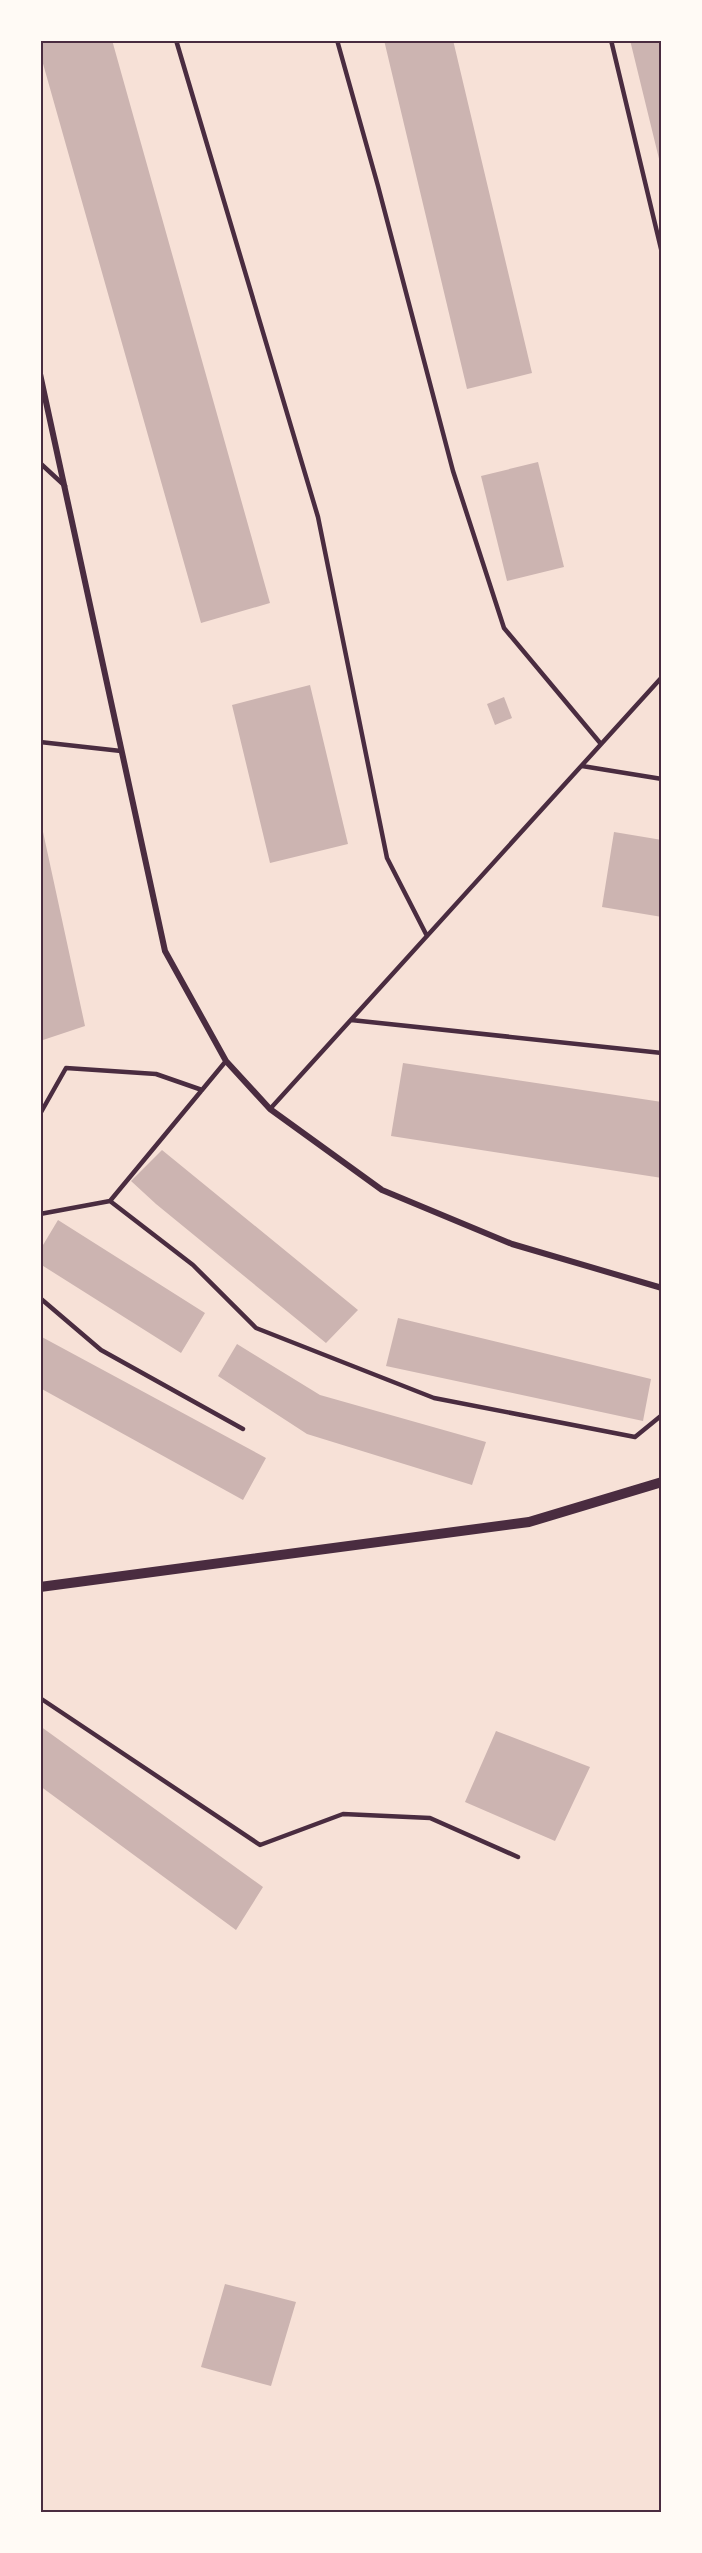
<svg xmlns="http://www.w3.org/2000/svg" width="702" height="2553" font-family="'Open Sans',sans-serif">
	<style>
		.building { fill: #ccb4b1 }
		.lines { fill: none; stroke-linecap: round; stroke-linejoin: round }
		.service { stroke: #4a2c40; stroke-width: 4.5 }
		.minor { stroke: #4a2c40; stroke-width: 6 }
		.tertiary { stroke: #4a2c40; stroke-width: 10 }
		.neatline { fill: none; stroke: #4a2c40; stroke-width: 2 }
	</style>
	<rect width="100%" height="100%" fill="#f7e1d7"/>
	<path class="building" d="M40,40h72l158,563 -69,20 -161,-570z
		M384,40h69l79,333 -65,16z
		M630,40h32v127h-1z
		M538,462l26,105 -57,14 -26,-105z
		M310,685l38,159 -78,19 -38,-158z
		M504,697l8,21 -17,7 -8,-21z
		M40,818l45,208 -45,15z
		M614,832l48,8v77l-60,-10z
		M403,1063l259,39v76l-271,-42z
		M162,1150l196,160 -32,33 -170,-139 -25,-23z
		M58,1220l147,93 -24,40 -141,-89v-14z
		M398,1318l253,61 -8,42 -257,-55z
		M40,1336l226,122 -23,42 -203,-112z
		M237,1344l83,51 166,47 -14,43 -165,-51 -89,-58z
		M40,1726l223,161 -27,43 -196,-144z
		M496,1731l94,36 -35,74 -90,-39z
		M225,2284l71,18 -25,84 -70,-19z"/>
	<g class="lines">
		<path class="service" d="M176,40l142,477 69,341 40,78
			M337,40l41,146 75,285 51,157 97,116
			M611,40l51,213
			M40,463l25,23
			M40,742l81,9
			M582,766l80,13
			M351,1020l311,33
			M226,1061l-116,140 83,64 63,63 178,70 201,39 27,-22
			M270,1109l392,-432
			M40,1114l26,-46 90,6 46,16
			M40,1214l70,-13
			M40,1298l61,52 142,79
			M40,1698l220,147 83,-31 87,4 88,39"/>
		<path class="minor" d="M40,374l125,577 61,110 44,48 112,81 130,54 150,44"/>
		<path class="tertiary" d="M40,1587l489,-65 133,-40"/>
	</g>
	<rect width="702" height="2553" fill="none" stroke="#fffaf5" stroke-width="84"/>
	<rect x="42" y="42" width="618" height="2469" class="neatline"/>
</svg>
